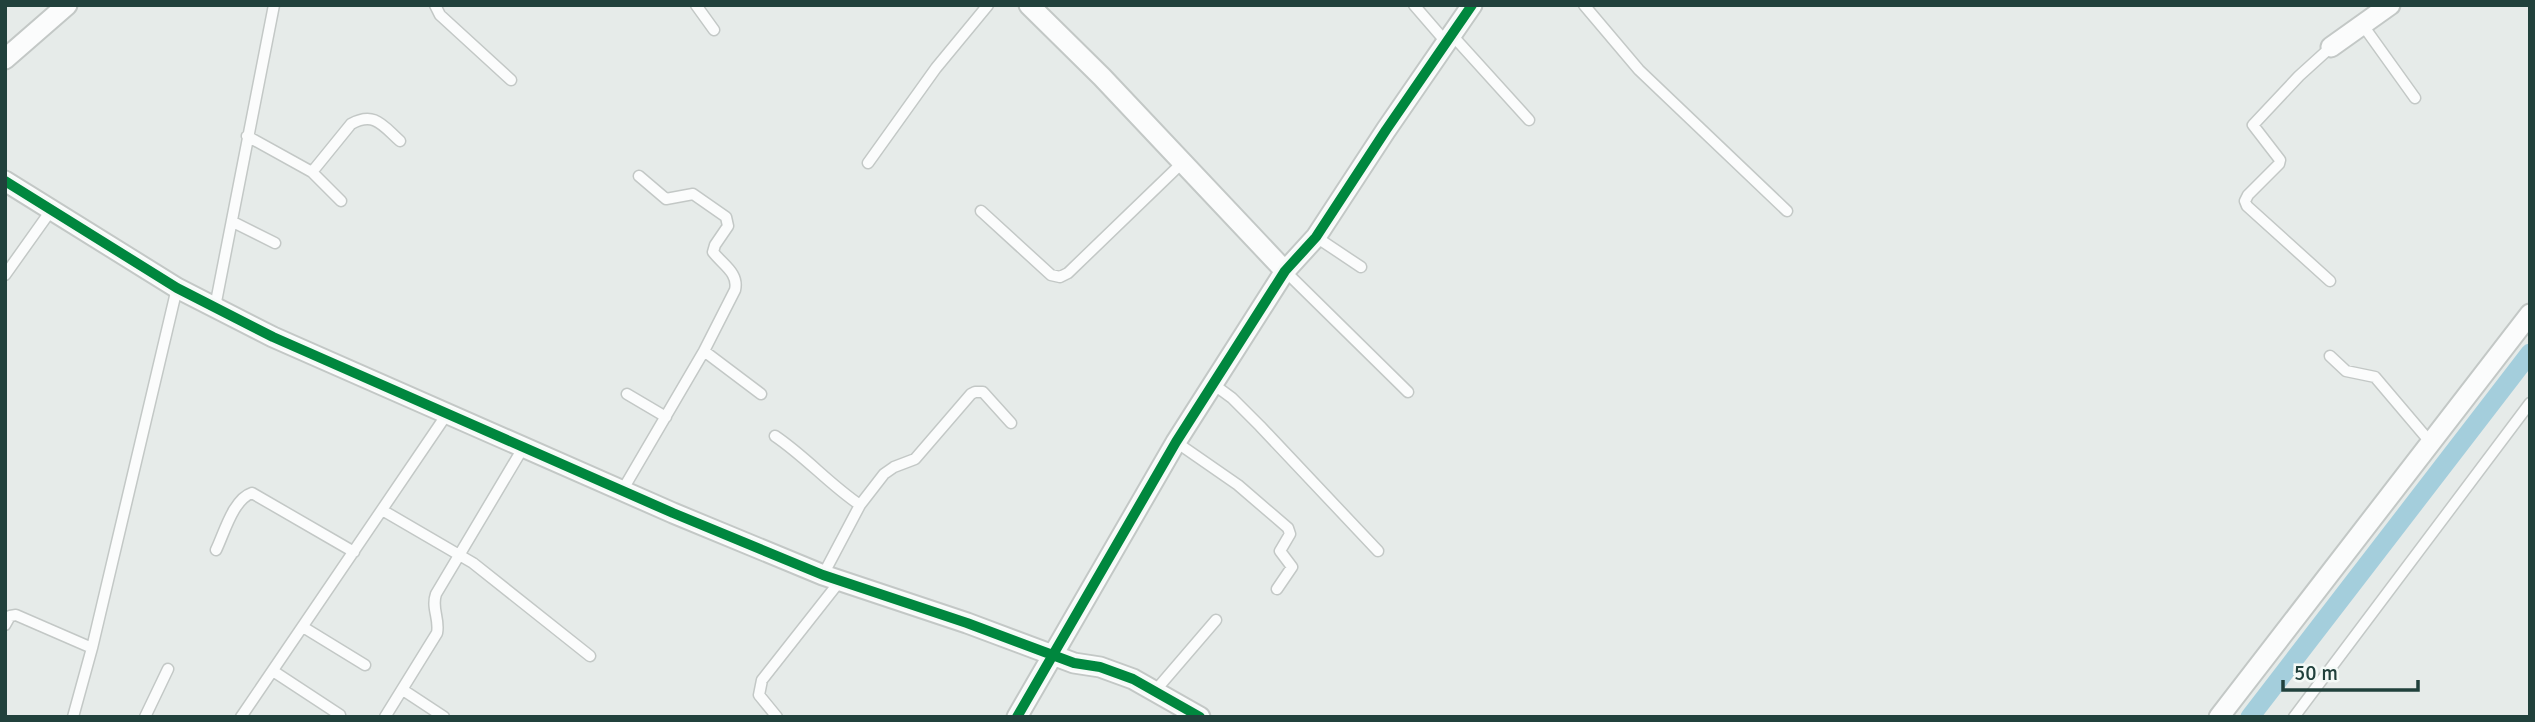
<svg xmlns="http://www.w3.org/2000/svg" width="2535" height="722" font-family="Signika,sans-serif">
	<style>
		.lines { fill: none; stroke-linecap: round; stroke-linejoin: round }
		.canal { stroke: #a4cedc; stroke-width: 19 }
		.lane-casing { stroke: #c3c8c6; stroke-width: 13 }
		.street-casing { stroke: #c3c8c6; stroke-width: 23 }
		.lane { stroke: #fbfcfc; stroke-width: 10 }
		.street { stroke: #fbfcfc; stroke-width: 19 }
		.cycleway-casing { stroke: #f4faf7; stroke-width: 15 }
		.cycleway { stroke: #00873e; stroke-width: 10 }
	</style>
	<rect width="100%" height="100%" fill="#e6ebe9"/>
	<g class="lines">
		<path class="canal" d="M2250,717l280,-364"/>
		<defs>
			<path id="lane" d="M435,5l5,10 71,65
				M696,5l18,25
				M1414,5l32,37
				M1584,5l55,65 148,141
				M2362,24l53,74
				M1452,35l77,85
				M247,136l65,36 29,29
				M868,163l68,-95 52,-63
				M312,172l39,-48c24,-13 32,2 49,17
				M981,211l70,64 9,2 8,-4 114,-110
				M233,222l42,21
				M1316,237l45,30
				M1285,271l123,121
				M5,275l47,-66
				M2330,281l-83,-75 -2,-5 3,-6 31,-31 1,-4 -27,-35 46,-49 32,-29
				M215,307l59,-302
				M704,351l57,43
				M2330,356l16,15 29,6 56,66
				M1213,384l19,14 28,28 118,125
				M627,394l39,23
				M775,436c31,21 54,48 85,69
				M1176,442l62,43 50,43 2,6 -10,17 12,16 -15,22
				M622,491l82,-140 31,-61c4,-17 -12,-25 -22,-38l2,-7 13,-19 -2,-9 -33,-23 -27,5 -27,-23
				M382,510l91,53 117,93
				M216,550c8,-16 17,-51 36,-57l102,59
				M823,575l37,-70 24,-31 10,-7 21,-8 56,-65 4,-2h8l28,31
				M5,625l5,-9 6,-1 76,33
				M303,627l62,38
				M273,671l67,44
				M403,690l41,27
				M1155,691l61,-71
				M73,717l19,-69 85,-360
				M145,717l23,-48
				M241,717l206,-303
				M385,717l52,-84c3,-14 -6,-25 -1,-39l87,-146
				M777,717l-18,-22 3,-15 78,-99
				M2294,717l236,-314"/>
			<path id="street" d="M1029,5l73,72 183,194
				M2331,47l59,-42
				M5,59l62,-54
				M5,181l172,107 96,49 400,176 150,62 144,48 107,40 26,4 33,12 67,38
				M1017,717l159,-275 109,-171 31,-34 70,-107 86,-125
				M2219,717l311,-403"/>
		</defs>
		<use href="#lane" class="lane-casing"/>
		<use href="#street" class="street-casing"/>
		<use href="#lane" class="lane"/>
		<use href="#street" class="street"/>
		<defs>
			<path id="cycleway" d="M5,181l172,107 96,49 400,176 150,62 144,48 107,40 26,4 33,12 67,38
				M1017,717l159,-275 109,-171 31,-34 70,-107 86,-125"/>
		</defs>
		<use href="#cycleway" class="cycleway-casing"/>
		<use href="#cycleway" class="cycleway"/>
	</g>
	<rect width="2535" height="722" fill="none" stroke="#21413c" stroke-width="14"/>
	<path d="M2283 680v10h135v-10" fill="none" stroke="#21413c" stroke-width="3.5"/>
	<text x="2294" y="680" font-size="21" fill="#21413c" stroke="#f4faf7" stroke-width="5" paint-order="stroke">50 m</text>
</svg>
